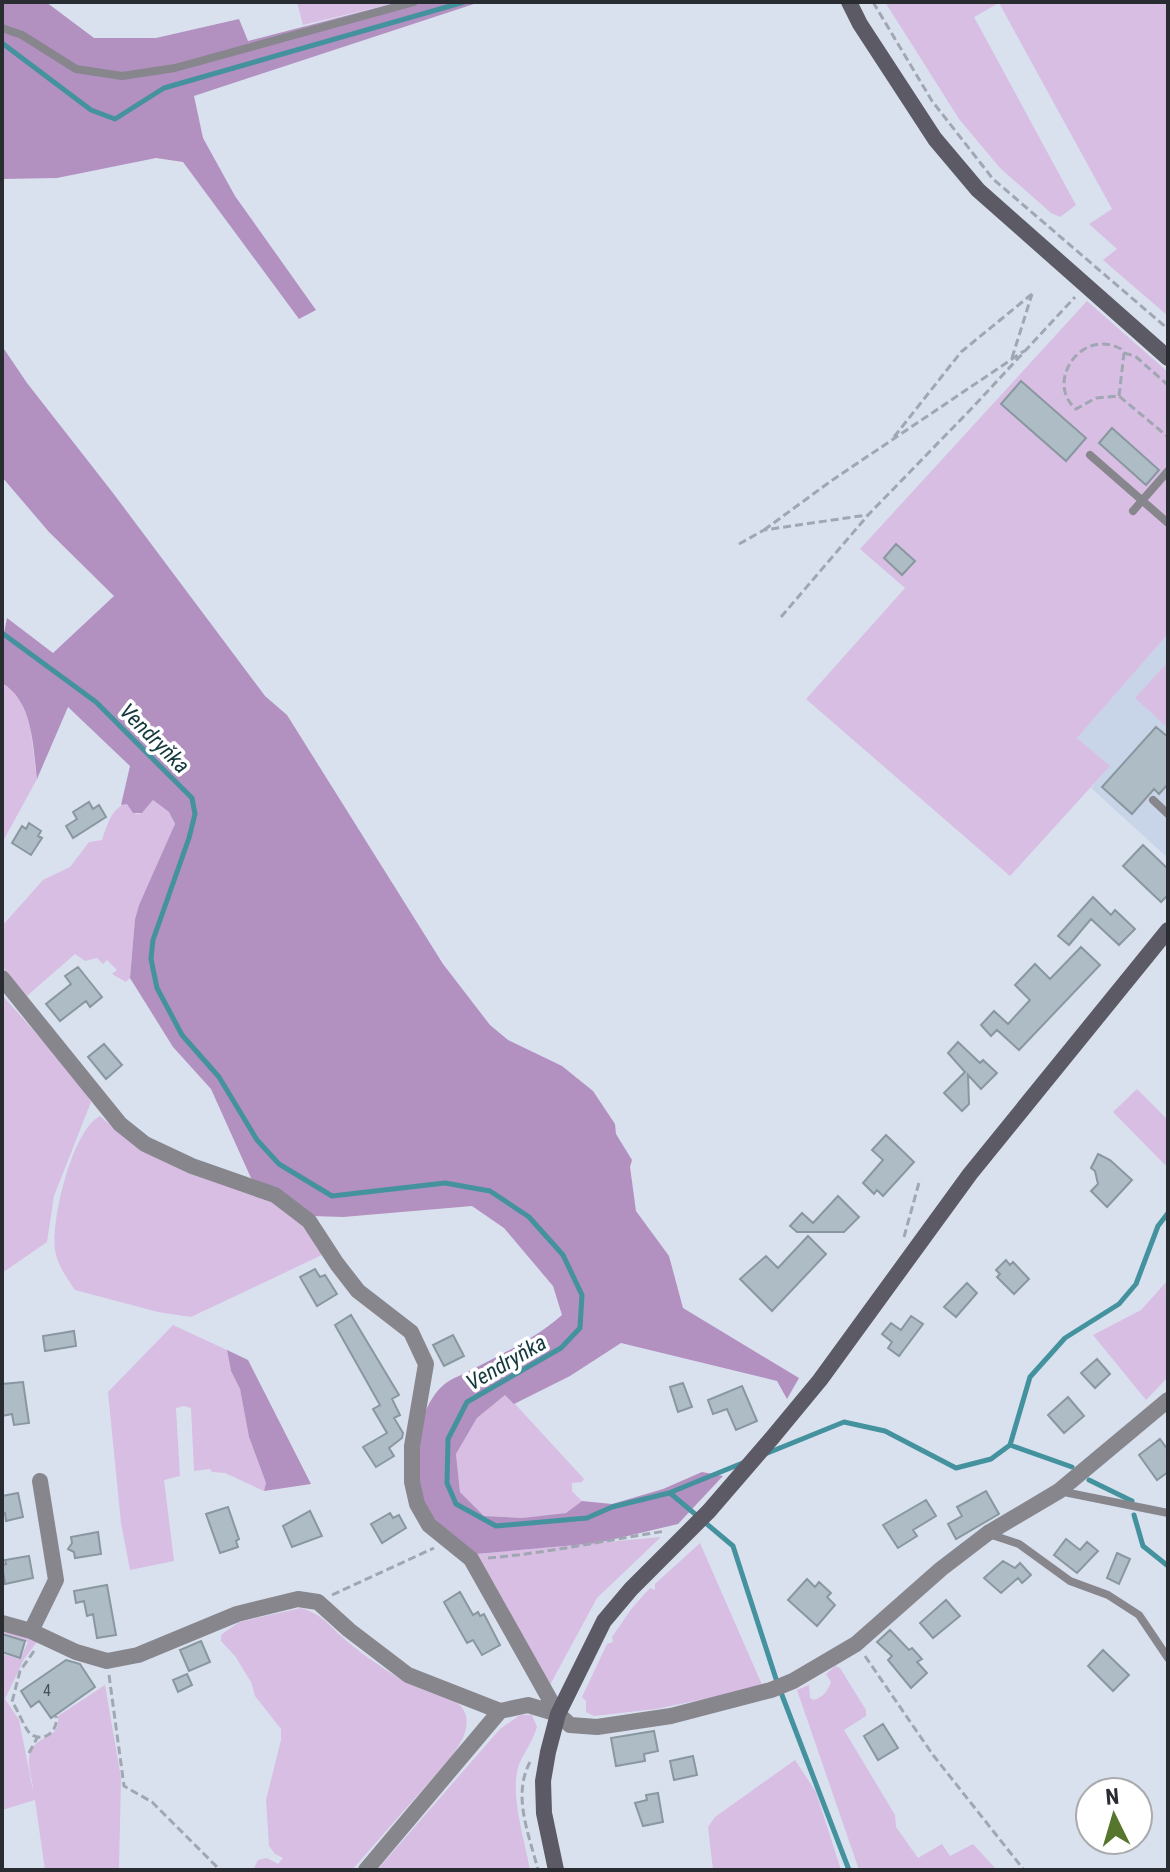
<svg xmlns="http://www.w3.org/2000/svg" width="1170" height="1872" font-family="'Roboto Condensed',sans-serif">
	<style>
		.built { fill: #c8d4e8 }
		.green { fill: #d8bee3 }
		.forest { fill: #b290c0 }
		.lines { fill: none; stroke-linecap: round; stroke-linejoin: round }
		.stream { stroke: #44929e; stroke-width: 5 }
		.building { fill: #adbcc5; stroke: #8997a0; stroke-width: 2 }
		.path { stroke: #a0a7b2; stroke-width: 3; stroke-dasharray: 8 4; stroke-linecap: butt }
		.lane { stroke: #87868d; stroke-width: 8 }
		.street { stroke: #87868d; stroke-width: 16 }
		.secondary { stroke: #5c5b65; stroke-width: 16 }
		.labels { text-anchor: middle; stroke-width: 7; stroke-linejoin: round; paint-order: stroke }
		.number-label { font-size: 16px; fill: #4a5056 }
		.water-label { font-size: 22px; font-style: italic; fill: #13383e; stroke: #fff }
	</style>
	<rect width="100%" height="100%" fill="#d9e1ef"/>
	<path class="built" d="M1168,634v224l-77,-70 18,-22 -32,-28z"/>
	<path class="green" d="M297,2h102l-96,23z
		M885,2h283v314l-65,-56 14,-11 -28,-25 23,-15 -113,-206 -25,14 102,188 -16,12 -9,-4 -51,-45 -41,-49z
		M1087,301l81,71v262l-91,104 33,28 -100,110 -204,-177 99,-111 -45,-39z
		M1168,662v64l-1,1 -32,-29z
		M2,683l15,8 13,34 7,54 -35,64z
		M153,800l16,12 6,13 -36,80 -4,14 -5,59 -4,4 -14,-8 5,-4 -10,-10 -4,4 -6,-6 -12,3 -10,-7 -48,42 -25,-30v-40l41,-46 27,-13 19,-25 13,-2c5,-14 9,-32 25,-37l9,11 6,-1z
		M2,995l69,77 20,30 -37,94 -7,46 -45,31z
		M1137,1089l31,31v42l-3,3 -52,-53z
		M100,1116l14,12 154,70 38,28 16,29 -131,62 -33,-5 -83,-22c-8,-12 -18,-25 -20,-40 -4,-30 17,-120 45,-134z
		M1168,1280v97l-22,23 -53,-65 48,-25z
		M173,1325l54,25 4,21 9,18 9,48 17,46 -2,8 -39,-18 -13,-1 -2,-3 -16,2 -3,-63 -7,-2 -8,2 4,68 -16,4 10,81 -44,9 -9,-47 -13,-131z
		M506,1394l78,85 -2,3 -10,1v8l10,10 -16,12 -44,5 -38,-2 -24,-24 -4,-38 21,-36z
		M661,1537l-64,61 -47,87 -74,-131z
		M700,1543l63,144 -107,22 -62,7 -8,-4v-11l-4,-4 25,-53 6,-2 -1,-5 20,-29 18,-20 5,2v-6z
		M301,1608c21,7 24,13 39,27 17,16 40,31 60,44 12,8 57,22 61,27 13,17 1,36 -9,50l-100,114h-99l5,-10 9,-2 11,6 5,-6 -8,-4 -6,-8 -3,-46 15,-60v-11l-26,-33 -4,-14 -16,-26 -14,-15v-6l18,-13z
		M2,1626l35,16 -13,17 -19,40 14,21 14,70c0,-9 -5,-22 -4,-32 4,-26 32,-15 29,-42l47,-31 16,93 -2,92h-74l-10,-70 -33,10v-156l18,5 8,-17 -26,-9z
		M835,1666l5,2 26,42v6l-22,14 51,85 1,12 22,31 24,-14 8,12 23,-12 24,26h-138l-62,-180 12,-5 1,13 4,2c10,-4 13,-8 17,-18l-5,-8z
		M520,1715h12l5,12c-4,13 -11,23 -17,35 -12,28 5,78 10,108h-153l123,-141z
		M795,1760l21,32 25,78h-128l-5,-43 7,-10z"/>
	<path class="forest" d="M2,2h44l48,36h62l83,-19 9,22 151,-39h81l-286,94 9,42 32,58 81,114 -17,9 -116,-157 -27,-4 -99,20 -55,1z
		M2,346l25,37 86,110 152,203 22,19 156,249 47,61 18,15 54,26 31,25 22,33 1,10 16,26 -2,7 6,44 33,45 14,52 116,70 -12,21 -10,-18 -156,-38 -51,33 -56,28 -9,-9 -28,23 -21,36 4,38 24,24 38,2 44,-5 16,-12 30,3 51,-15 39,-17 21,4 -45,48 -80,19 -122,11c-16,-13 -35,-25 -46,-41 -22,-34 -17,-105 16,-130 8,-6 19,-9 27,-14 31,-16 63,-31 89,-54l-9,-29 -49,-58 -32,-22 -129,11 -32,-1 -60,-38 -40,-89 -38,-42 -43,-69 5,-59 4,-14 36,-81 -6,-12 -16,-12 -11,13h-9l-6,-9 -6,1 9,-39 -62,-59 -31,72c-4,-33 -4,-78 -35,-96v-40l5,-25 46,35 61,-57 -65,-64 -47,-55z
		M227,1350l21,10 63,124 -47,7 2,-8 -17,-46 -9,-48 -9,-18z"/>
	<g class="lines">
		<path class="stream" d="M2,43l89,67 24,9 49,-31 300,-86
			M2,633l94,69 96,96 3,16 -6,24 -36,102 -2,19 6,29 25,47 37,42 38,63 22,24 53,32 113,-13 45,8 39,26 34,38 19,40 -2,33 -19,20 -94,54 -19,37 -1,44 9,21 40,22 91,-8 25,-11 57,-14 76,-31
			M1010,1445l62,22
			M765,1454l79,-32 41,9 71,37 35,-9 19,-14 20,-68 35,-39 54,-34 17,-20 22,-58 10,-13
			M1089,1480l43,21
			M670,1493l63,53 44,136 72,188
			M1134,1515l9,31 25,20"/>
	</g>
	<path class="building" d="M1021,381l65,57 -20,23 -65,-57z
		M1112,428l47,42 -13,15 -47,-42z
		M896,544l19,17 -13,14 -18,-17z
		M1156,727l12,10v47l-9,10 -5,-5 -22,25 -30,-27z
		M89,802l4,7 6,-4 7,12 -33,21 -7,-12 11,-7 -4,-7z
		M29,823l12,8 -3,5 4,2 -11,17 -19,-12 10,-17 4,3z
		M1143,845l25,24v26l-7,7 -38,-36z
		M1093,897l18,18 4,-5 20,19 -16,16 -28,-26 -22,26 -11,-9z
		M1081,947l19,18 -81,85 -22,-20 -6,6 -10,-11 13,-14 14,13 22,-24 -15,-15 20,-21 15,15z
		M78,967l24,30 -12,10 -4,-6 -26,20 -14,-17 25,-20 -6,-8z
		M958,1042l22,21 3,-3 14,13 -16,16 -13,-14 1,29 -7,7 -18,-18 21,-21 -17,-19z
		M104,1044l18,21 -16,14 -18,-22z
		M886,1135l28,27 -31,34 -6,-6 -3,4 -11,-11 20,-23 -11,-10z
		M1098,1154l12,6 22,20 -25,27 -16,-16 7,-7 -3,-13 -4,-3z
		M838,1196l21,21 -15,15h-47l-7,-6 12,-13 11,10z
		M808,1236l18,18 -54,57 -32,-32 26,-23 12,12z
		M1006,1260l4,5 3,-3 16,17 -15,15 -17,-17 3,-3 -4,-4z
		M315,1269l5,8 5,-2 12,19 -20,12 -17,-29z
		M967,1283l10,10 -21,24 -12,-10z
		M351,1315l48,80 -7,4 8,16 -6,3 9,15 -1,5 -13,10 5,8 -18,11 -13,-20 24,-14 -14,-24 7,-4 -45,-80z
		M911,1316l12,8 -24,32 -11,-8 4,-6 -10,-8 9,-11 10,7z
		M74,1331l2,15 -31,5 -2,-15z
		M453,1335l11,21 -20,10 -11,-21z
		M1097,1359l13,15 -15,14 -14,-15z
		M23,1382l6,41 -15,2 -2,-11 -10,2v-32z
		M683,1383l9,24 -14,5 -8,-25z
		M742,1386l15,35 -21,9 -9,-21 -14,5 -5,-14z
		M1068,1397l16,19 -20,17 -16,-18z
		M1160,1439l8,11v22l-11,8 -18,-25z
		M986,1491l13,23 -43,25 -8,-15 14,-8 -5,-9z
		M18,1493l5,24 -17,4 -1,-8 -3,1v-18z
		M926,1500l10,16 -23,14 4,6 -19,12 -15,-23z
		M228,1507l11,32 -3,2 2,6 -18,6 -14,-39z
		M310,1511l12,25 -30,11 -9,-21z
		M390,1513l3,5 6,-3 7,13 -24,15 -11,-19z
		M98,1532l3,22 -26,4 -1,-6 -6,-3 4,-6 -1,-6z
		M1066,1539l14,11 7,-8 11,9 -21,22 -23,-18z
		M1117,1553l13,6 -11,25 -12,-6z
		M29,1556l4,22 -28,6 -3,-19 4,-1 -1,-4z
		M1003,1561l12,7 5,-5 11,12 -9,8 -4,-5 -17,15 -17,-15z
		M807,1579l8,8 4,-5 12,11 -4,4 8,8 -18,21 -29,-26z
		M107,1585l9,50 -19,3 -4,-24 -6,2 -3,-15 -8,2 -2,-12z
		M460,1592l13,23 5,-3 2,4 4,-2 16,31 -18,10 -9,-15 -6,3 -23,-41z
		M946,1600l14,16 -27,22 -13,-15z
		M890,1630l19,20 3,-2 10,11 -5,3 10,11 -16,15 -23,-28 4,-4 -15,-14z
		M2,1634l23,7 -5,17 -18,-6z
		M201,1641l9,21 -21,9 -9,-21z
		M1103,1650l26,25 -16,16 -25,-25z
		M66,1660l14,4 15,23 -44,31 -12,-17 -8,6 -10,-16z
		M187,1674l5,11 -14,7 -5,-12z
		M883,1724l15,24 -20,12 -14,-24z
		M654,1731l4,20 -14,3 1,7 -29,5 -5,-28z
		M693,1756l4,19 -23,5 -4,-19z
		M658,1793l5,29 -20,4 -8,-23 12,-3 -1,-5z"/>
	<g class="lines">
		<path class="path" d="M873,2l59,99 61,78 175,150
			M1124,353l11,3 33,29
			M1012,358l20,-64
			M1119,396l5,-43 -3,-4c-39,-22 -77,33 -45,60l20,-11 23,-2 49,41
			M894,437l67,-85 71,-58
			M764,530l67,-49 193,-130
			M739,544l25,-14 103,-15
			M781,617l88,-103 104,-107 102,-110
			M904,1237l16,-58
			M488,1558c60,-5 119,-18 178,-27
			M332,1595l102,-47
			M34,1651l-14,20 -8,31c7,9 13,29 20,33 14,8 27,-6 24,-19
			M865,1656l68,99 91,115
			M109,1675l15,111 28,16 68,68
			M29,1753l8,-15
			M530,1762c-18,34 -1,72 8,108"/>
		<path class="lane" d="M2,28l20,7 54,34 46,7 53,-8 239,-66
			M1090,455l78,68
			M1133,511l35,-40
			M1153,800l15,14
			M1059,1491l109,22
			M989,1534l30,10 51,37 38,14 31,20 29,43"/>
		<path class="street" d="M2,978l118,146 25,20 47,22 83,29 34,26 28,43 21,27 53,41 15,32 -14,82v36l5,22 12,21 42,34 87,155 12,11 27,2 74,-11 100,-26 22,-9 63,-37 85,-75 47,-36 71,-42 109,-91
			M2,1623l29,8 45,21 31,9 31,-6 99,-41 61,-15 20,3 31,28 59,45 92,36
			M31,1631l25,-51 -16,-99
			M366,1870l134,-159 28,-6 30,9"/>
		<path class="secondary" d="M849,2l11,22 75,115 43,51 190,168
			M556,1870l-12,-57 -1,-32 5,-29 10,-38 46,-93 27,-32 78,-78 63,-73 48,-58 150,-206 198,-244"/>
	</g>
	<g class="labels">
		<g class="number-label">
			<text x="47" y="1696">4</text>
		</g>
		<g class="water-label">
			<text transform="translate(155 738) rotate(45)" y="8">Vendryňka</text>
			<text transform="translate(506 1362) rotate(-30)" y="8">Vendryňka</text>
		</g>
	</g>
	<rect width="1170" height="1872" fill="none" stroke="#292c31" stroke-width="8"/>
	<g transform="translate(1114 1816) rotate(355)"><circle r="38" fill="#ffffff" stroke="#a9abad" stroke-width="2"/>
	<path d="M0-6L14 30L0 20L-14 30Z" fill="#56762d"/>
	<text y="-12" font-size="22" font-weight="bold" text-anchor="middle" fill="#292c31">N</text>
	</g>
</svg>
